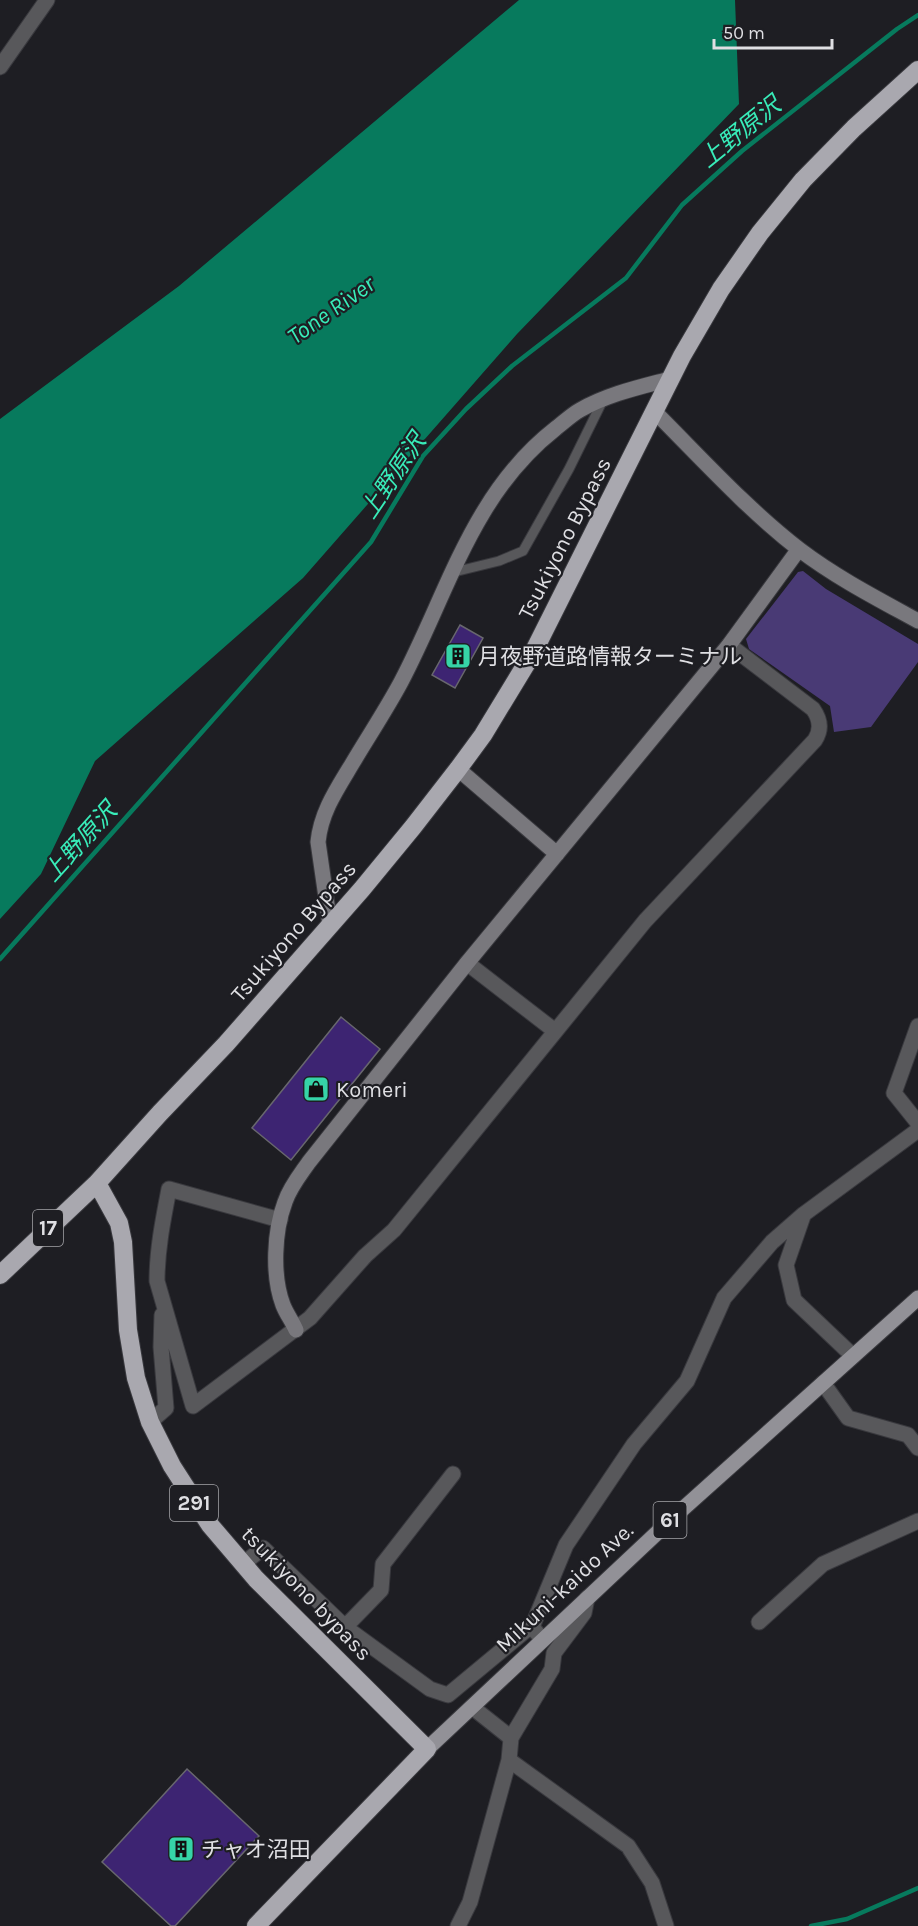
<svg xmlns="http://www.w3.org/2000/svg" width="918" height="1926" font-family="Karla,'Noto Sans JP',sans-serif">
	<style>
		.green { fill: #493a75 }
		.water { fill: #077a5d }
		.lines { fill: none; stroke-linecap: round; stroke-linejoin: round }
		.stream { stroke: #077a5d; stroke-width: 4.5 }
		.building { fill: #3d2472; stroke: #68676e; stroke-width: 1.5 }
		.lane-casing { stroke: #39393e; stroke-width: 11 }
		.street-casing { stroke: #39393e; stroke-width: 17 }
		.secondary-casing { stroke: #39393e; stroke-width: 17 }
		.primary-casing { stroke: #39393e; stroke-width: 17 }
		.highway-casing { stroke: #39393e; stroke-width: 20 }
		.lane { stroke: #58585b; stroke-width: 9 }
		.street { stroke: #58585b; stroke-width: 15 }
		.secondary { stroke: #79787d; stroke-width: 15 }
		.primary { stroke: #929197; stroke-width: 15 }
		.highway { stroke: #a9a8af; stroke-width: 18 }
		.labels { text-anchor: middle; stroke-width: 4.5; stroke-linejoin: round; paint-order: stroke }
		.shield { fill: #1e1e23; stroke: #a5a5a9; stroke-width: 1.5 }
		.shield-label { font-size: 21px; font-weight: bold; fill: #dfdfe3 }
		.street-label { font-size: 22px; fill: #dfdfe3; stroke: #1e1e23 }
		.poi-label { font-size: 22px; fill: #dfdfe3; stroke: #1e1e23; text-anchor: start }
		.water-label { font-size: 24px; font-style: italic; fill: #38ecb9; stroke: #1e1e23 }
	</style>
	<rect width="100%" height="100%" fill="#1e1e23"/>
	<path class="green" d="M803,571l23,18 92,55v18l-47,65 -37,5 -4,-26 -81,-57 -3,-10 52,-67z"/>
	<path class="water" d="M519,0h216l4,104 -222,230 -214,244 -208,183 -54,113 -41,45v-500l179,-133z"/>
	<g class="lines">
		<path class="stream" d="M0,959l371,-417 52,-86 43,-47 46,-43 114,-88 56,-73 60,-54 155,-122 21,-14
			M811,1926l36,-7 71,-31"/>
	</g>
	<path class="building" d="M460,625l23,13 -28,50 -23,-13z
		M341,1017l39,32 -89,111 -39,-32z
		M187,1769l72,67 -84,90h-4l-69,-64z"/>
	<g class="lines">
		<defs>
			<path id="lane" d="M450,573l49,-12 24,-10 46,-82 34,-69"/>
			<path id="street" d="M0,67l47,-67
				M467,963l88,68
				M918,1026l-24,67 24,30
				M803,1216l-17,49 8,35 59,56
				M280,1220l-111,-31c-6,31 -12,61 -12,92l36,125 117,-88 55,-62 29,-26 251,-309 170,-181c7,-11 5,-21 -2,-31l-84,-64
				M823,1383l25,35 60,17 10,13
				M150,1422l16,-14 -5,-61 1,-32
				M243,1564l20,-16 82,79 36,-37 2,-26 70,-90
				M759,1622l64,-58 95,-43
				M345,1627l85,62 18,6 77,-64 7,-4
				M542,1639l-10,-12 34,-82 68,-101 53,-63 37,-83 48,-56 32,-28 114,-84
				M472,1707l39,31
				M509,1760l119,86 24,37 14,43
				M458,1926l12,-24 39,-142 2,-22 41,-69 2,-16 30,-40 3,-15"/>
			<path id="secondary" d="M654,411c47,47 93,98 146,139 37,28 78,49 118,71
				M458,769l99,85
				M330,925l-12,-83c3,-30 19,-53 34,-78 16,-27 34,-54 49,-82 47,-89 71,-188 154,-253 8,-6 16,-14 25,-19 28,-16 60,-23 90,-31
				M296,1330c-4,-9 -10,-17 -13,-25 -11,-29 -9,-74 2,-103 5,-15 15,-27 24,-40l158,-199 262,-318 70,-96"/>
			<path id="primary" d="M427,1749l249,-234 242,-217"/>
			<path id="highway" d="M97,1183l22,40 4,19 5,88 8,48 14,44 22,44 38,59 46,54 171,170 -171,177
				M0,1275l97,-92 63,-70 66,-69 136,-155 51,-62 45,-58 25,-34 51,-84 148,-295 39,-67 39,-56 43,-53 51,-52 64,-58"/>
		</defs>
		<use href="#lane" class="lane-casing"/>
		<use href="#street" class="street-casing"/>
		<use href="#secondary" class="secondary-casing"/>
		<use href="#primary" class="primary-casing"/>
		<use href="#highway" class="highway-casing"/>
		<use href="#lane" class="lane"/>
		<use href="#street" class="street"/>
		<use href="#secondary" class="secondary"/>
		<use href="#primary" class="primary"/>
		<use href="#highway" class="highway"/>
	</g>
	<defs>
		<symbol id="building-square" viewBox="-11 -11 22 22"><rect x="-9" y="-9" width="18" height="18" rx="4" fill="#36d4a7" stroke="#1e1e23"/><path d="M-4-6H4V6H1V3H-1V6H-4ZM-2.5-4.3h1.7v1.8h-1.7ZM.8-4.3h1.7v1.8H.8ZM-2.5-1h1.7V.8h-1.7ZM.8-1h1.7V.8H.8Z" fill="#111"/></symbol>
		<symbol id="shop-square" viewBox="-11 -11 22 22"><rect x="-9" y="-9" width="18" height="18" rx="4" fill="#36d4a7" stroke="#1e1e23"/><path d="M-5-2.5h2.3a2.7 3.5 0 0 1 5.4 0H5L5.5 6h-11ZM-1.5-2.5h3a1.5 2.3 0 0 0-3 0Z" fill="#111"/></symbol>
	</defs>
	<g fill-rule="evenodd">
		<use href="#building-square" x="443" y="641" width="30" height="30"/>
		<use href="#shop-square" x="301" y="1074" width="30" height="30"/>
		<use href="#building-square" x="166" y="1834" width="30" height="30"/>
	</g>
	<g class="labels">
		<g class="shield">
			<rect x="33" y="1210" width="30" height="36" rx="4.5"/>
			<rect x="170" y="1485" width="48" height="36" rx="4.5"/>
			<rect x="653.5" y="1502" width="33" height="36" rx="4.5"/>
		</g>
		<g class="shield-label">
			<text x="48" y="1235">17</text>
			<text x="194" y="1510">291</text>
			<text x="670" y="1527">61</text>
		</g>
		<g class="street-label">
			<text transform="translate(564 538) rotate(-63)" y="8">Tsukiyono Bypass</text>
			<text transform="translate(293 931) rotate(-49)" y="8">Tsukiyono Bypass</text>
			<text transform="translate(564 1587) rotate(-43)" y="8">Mikuni-kaido Ave.</text>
			<text transform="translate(307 1593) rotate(46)" y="8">tsukiyono bypass</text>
		</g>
		<g class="poi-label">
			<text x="478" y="664">月夜野道路情報ターミナル</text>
			<text x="336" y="1097">Komeri</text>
			<text x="201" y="1857">チャオ沼田</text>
		</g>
		<g class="water-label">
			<text transform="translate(740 132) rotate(-39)" y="8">上野原沢</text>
			<text transform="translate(331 310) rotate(-35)" y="8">Tone River</text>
			<text transform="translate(393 476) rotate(-56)" y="8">上野原沢</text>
			<text transform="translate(80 842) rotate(-48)" y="8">上野原沢</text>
		</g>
	</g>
	<path d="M714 39v9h118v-9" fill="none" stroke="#dfdfe3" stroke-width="3"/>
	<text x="723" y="39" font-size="18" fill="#dfdfe3" stroke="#1e1e23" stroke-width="4.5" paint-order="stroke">50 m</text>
</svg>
